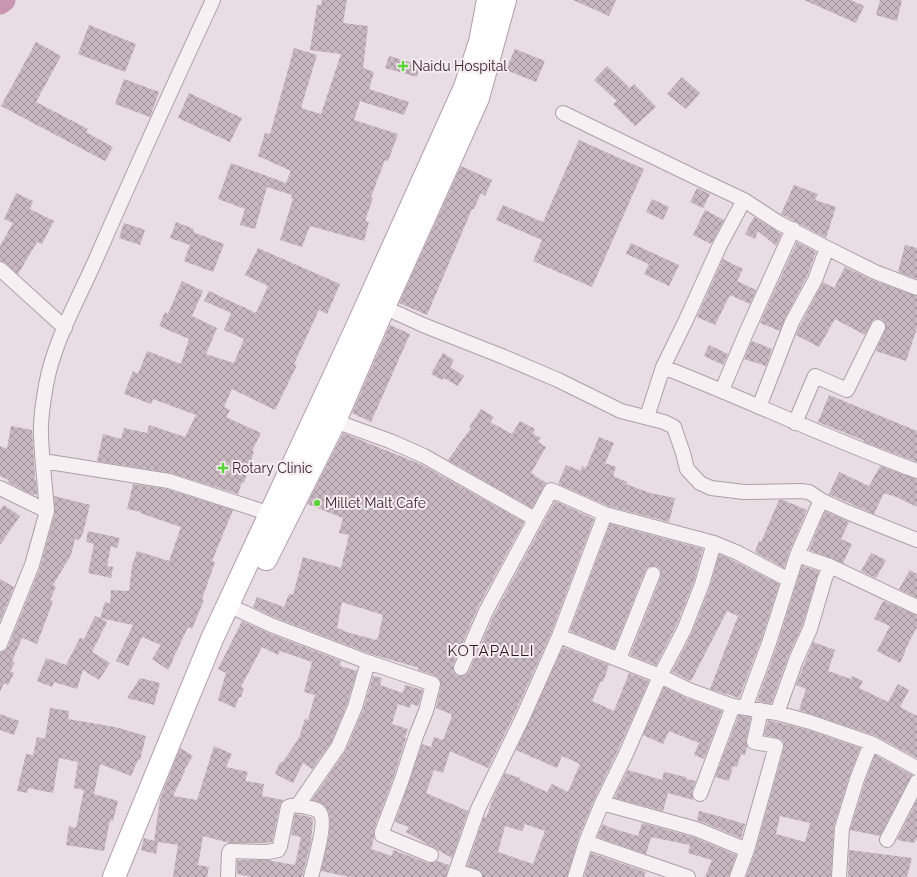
<svg xmlns="http://www.w3.org/2000/svg" width="917" height="877" font-family="Raleway,sans-serif">
	<style>
		.lines { fill: none; stroke-linecap: round; stroke-linejoin: round }
		.river { stroke: #c996b2; stroke-width: 23 }
		.building { fill: url(#building-cross-hatch); fill-rule: evenodd }
		.minor-casing { stroke: #ae9fa5; stroke-width: 16 }
		.primary-casing { stroke: #b49ca7; stroke-width: 24 }
		.minor { stroke: #f6f0f2; stroke-width: 14 }
		.primary { stroke: #fff; stroke-width: 22 }
		.poi-dot { fill: #5bd33c; stroke: #f5ecf0; stroke-width: 1.5 }
		.labels { text-anchor: middle; stroke-width: 4; stroke-linejoin: round; paint-order: stroke }
		.poi-label { font-size: 14px; fill: #3e2630; stroke: #f5ecf0; text-anchor: start }
		.neighbourhood-label { font-size: 15px; letter-spacing: 1px; fill: #2f1821; stroke: #f5ecf0 }
	</style>
	<defs>
		<pattern id="building-cross-hatch" width="8" height="8" patternUnits="userSpaceOnUse"><rect width="8" height="8" fill="#c7b7be"/><path d="M0 0l8 8M0 8l8-8" fill="none" stroke="#a3959b"/></pattern>
	</defs>
	<rect width="100%" height="100%" fill="#e7dde2"/>
	<g class="lines">
		<path class="river" d="M0,3l4,-3"/>
	</g>
	<path class="building" d="M322,0h25l-4,23 25,3 -5,42 11,4 -5,17 40,13 -5,13 -44,-14 -6,19 44,14 -10,27 -3,-1 -14,37 2,1 -8,23 4,1 -5,19 -54,-15 -8,21 -22,-7 13,-41 -2,-1 1,-3 -25,-8 -12,42 -15,-4 5,-16 -27,-10 13,-36 55,20 5,-12 -33,-15 7,-23 5,1 24,-86 23,7 -16,53 20,6 20,-60 -31,-4 7,-45h4z
		M573,0h43l-7,16z
		M804,0h47l13,6 -8,17z
		M880,0h22l-5,21 -21,-6z
		M89,25l47,19 -11,28 -47,-18z
		M36,42l25,14 -25,46 52,27 -2,3 27,15 -8,14 -104,-55z
		M515,49l30,12 -9,21 -30,-12z
		M389,56l31,9 -3,12 -32,-9z
		M607,66l23,22 4,-4 22,23 -21,19 -22,-22 4,-3 -23,-21z
		M682,77l18,16 -14,16 -19,-15z
		M124,79l35,13 -9,25 -35,-13z
		M189,93l53,25 -12,24 -52,-24z
		M579,140l65,29 -52,118 -59,-26 9,-21 -46,-20 7,-15 40,17z
		M461,166l31,14 -7,16 -4,-3 -7,16h-2l-45,106 -28,-12z
		M794,185l24,9 -3,6 21,7 -10,31 -45,-24z
		M697,188l13,6 -7,14 -13,-6z
		M16,193l17,8 -3,8 24,12 -12,23 -5,-2 -19,32 -12,-11 -6,-2v-15l13,-23 -9,-4z
		M652,199l17,8 -6,13 -17,-8z
		M705,210l19,10 -13,24 -18,-9z
		M754,217l27,17 -5,12 -18,-15 -3,8 -10,-5z
		M176,222l18,7 -1,3 31,12 -11,28 -29,-11 6,-16 -20,-7z
		M124,223l21,7 -5,15 -21,-7z
		M797,242l19,10 -9,24 -22,42 -5,13 -20,-8z
		M631,243l48,22 -10,21 -25,-12 5,-10 -23,-10z
		M905,245l12,3v31l-19,-7z
		M258,248l82,36 -13,30 -8,-4 -25,54 3,1 -22,45 -43,-21 -8,18 6,3 -4,7 35,16 -9,18 2,1 -10,31 -2,-1 -4,12 -68,-21 -73,-12 6,-27 18,5 3,-11 23,5 2,-8 36,12 11,-22 -43,-16 -2,5 -27,-10 5,-13 4,-10 5,3 9,-23 34,13 8,-25 -30,-13 6,-14 3,2 14,-33 21,10 -11,25 25,12 -11,26 28,9 10,-24 -20,-9 7,-17 -27,-12 5,-10 47,22 12,-27 -23,-11z
		M723,259l20,10 -6,12 19,9 -6,14 -20,-9 -15,30 -18,-8z
		M845,267l27,13 45,16v32l-11,33 -30,-10 10,-24 -1,-4 -4,-4h-4l-4,1 -8,15 -30,-16 -16,28 -23,-12 4,-9 23,-44 11,6z
		M390,325l20,9 -39,88 -19,-9z
		M752,341l20,8 -6,17 -22,-7z
		M709,345l19,9 -5,11 -19,-9z
		M443,353l11,7 -4,7 14,9 -6,10 -14,-8 -2,2 -11,-6z
		M829,395l88,36v31l-53,-20 1,-1 -47,-19z
		M481,409l13,8 -4,5 22,12 8,-13 15,8 -2,5 8,4 -3,4 8,5 -15,26 4,2v1l12,7 -3,3 -12,22 -84,-48 23,-32 -2,-1z
		M11,426l21,4 3,46 -1,3 2,1 1,15 -6,-1 -23,-12 1,-2 -9,-4v-30l7,3z
		M343,433l77,31 104,58 -46,85 -25,58v4l1,4 4,3 8,-1 3,-4 25,-56 61,-114 39,18 -43,114 -37,82 -26,53 -38,-17 -7,22 -9,-3 -8,23 42,18 -16,47 -46,-26 3,-5 -14,-5 27,-78 9,3 3,-10 9,3 9,-24h-1v-2l-15,-6 5,-22 -2,-7 -3,-3 -18,-6 1,-2 -48,-14 -97,-37 -21,-10 4,-10 27,10 5,-13 4,1 10,-38 38,11 8,-33 -10,-2 4,-15 -36,-14zM342,602l41,13 -5,23 -2,2 -33,-9v-1l-6,-2z
		M599,437l15,6 -9,20 11,4 -3,9 14,6 -1,2 24,9 25,5 -6,24 -61,-16 -50,-22 8,-19 15,6 1,-5 4,2z
		M880,466l37,13v28l-25,-12v1l-8,-3 -10,21 -45,-20 10,-22 30,14z
		M133,484l34,5 66,21 -21,51 3,1 -13,37 2,1 -12,29 -4,-2 -16,34h1l-5,9 -16,-11 9,-14 -19,-8 -14,29 -12,-5 17,-36 -33,-7 7,4 -15,30 18,11 -11,17 -16,-10 -6,19 -23,-7 -2,5 -15,-6 9,-23 20,7 14,-27 4,1 11,-23 5,2 5,-16 5,2 1,-14 18,1 3,-25 5,-15 32,10 12,-34 -41,-14 1,-1 -14,-3z
		M54,496l36,9 -7,28 -4,7 -4,-1 -4,16 -18,30 3,2 -6,13 3,1 -16,43 -15,-6 -10,23 3,2 -5,8 4,2 -6,12 -4,-2 -4,9v-40l5,-1 3,-4 32,-79 15,-55z
		M779,500h4l24,10 -18,42 -5,16 -29,-16 4,-11 2,1z
		M4,505l16,11 -20,29v-35z
		M825,511l24,11 -8,17 11,5 -9,19 -34,-13z
		M610,524l93,25 -9,32 -18,45 -20,39 -26,-10 31,-78v-4l-1,-4 -4,-3 -8,1 -3,4 -31,78 -44,-18z
		M88,531l32,7 -3,10 -6,-2 -4,20 6,1 -2,11 -23,-5 6,-29 -8,-2z
		M871,553l15,7 -10,18 -15,-7z
		M719,554l15,7 45,23 -18,56 -22,58 -29,-9 28,-73 -11,-5 -36,70 -19,-9 20,-39 18,-46z
		M802,566l17,5 -17,55 -14,31 -17,47 -14,-3 20,-55z
		M910,570l7,4v24l-18,-9z
		M0,579l14,8 -14,34z
		M883,601l34,14v12l-12,23h1l-6,13 -23,-12 13,-25 -16,-7z
		M242,621l26,12 73,28 -1,5 17,5 -10,33 -16,39 -19,26 -9,-6 -10,20 -18,-9 5,-12 2,1 17,-25 6,-19 3,1 7,-25 -11,-3 8,-30 -32,-11 -2,4 -16,-8 -21,40 3,1 -3,9h-2l-4,11 -17,-8 8,-27 -8,-4z
		M813,642l22,8 -7,21 23,8 1,-3 11,5 -4,7 29,14 10,-18 11,6 -9,17 17,9v42l-43,-23 -75,-25 7,-21 -10,-4z
		M563,647l46,18 -6,17 -2,-1 -9,20 22,10 15,-38 20,8 -32,71 -23,48 -16,39 -11,38h-84l-2,-6 -14,-5 17,-49 2,1 7,-20 12,-25 15,5v2l27,12 5,-8 16,8 12,-28 -18,-8 -5,12 -41,-18zM525,824l20,7 -12,33 -35,-12 7,-26 17,5z
		M373,676l9,2 -2,7 23,8 2,-8 18,5 -5,16 -7,-2 -1,4 -12,-4 -6,20 16,5 -3,9h1l-13,41 -19,50v9l-3,11 21,7 1,-6 35,13h5l4,-2 12,4 -3,12h-96l-29,-6 8,-36 1,-18 -5,-12 -13,-5 34,-50 17,-40z
		M140,678l20,5 -6,22 -27,-7z
		M664,687l22,11 36,13 -18,48 -10,-4 5,-12 -30,-12 -6,13 -20,-9z
		M50,708l19,3 -1,8 47,8 31,9 -6,24h-2l-7,16 -31,-12 -6,30 24,7 -5,20 -3,-1 -6,31 -38,-6 3,-19 7,2 8,-38 -10,-2 4,-26 -19,-4 -6,35 -25,-5 -1,5 -10,-2 9,-37 7,1 4,-18 8,2z
		M0,714l19,7 -5,14 -14,-5z
		M739,715l12,2 -5,23 1,7 -2,8 -4,-1 -4,13 -4,-1 -4,15 -14,-4z
		M768,720l40,10 52,18 -11,29 -15,49 -3,51h-85l9,-25 29,-104v-5l-3,-4 -17,-4zM780,816l30,7 -5,19 -29,-8z
		M214,746l18,8 -6,13 22,5 -3,9 19,3 -2,12 21,4 -3,5 -8,37 -6,1h-36l-27,-7 -5,29 11,2 -2,10h-34l5,-32 -20,-3 -2,12 -15,-4 3,-12 10,3 6,-42 20,-51 13,8 -9,14 1,1 -12,25 24,4z
		M875,755l37,20 -32,61 -30,-6 15,-48z
		M628,770l34,10 2,-8 22,5v2l10,2 -4,10 1,9 -25,-7 -5,18 -49,-13z
		M917,800v38l-3,5 -17,-3z
		M699,811l19,5 27,8 -4,14 -44,-18z
		M295,814l16,3 2,2 -2,23 -9,35h-50l-15,-3v-14h35v1l23,4 6,-28 -10,-2z
		M642,823l51,14 43,18 -7,22h-24l7,-17 -24,-7 2,-8 -39,-8 -5,17 -49,-17 6,-13 8,4 27,8z
		M849,850l63,8 -5,19h-59z
		M591,853l55,19 -2,5h-60z"/>
	<g class="lines">
		<defs>
			<path id="minor" d="M563,113l132,64 49,23 35,23 48,25 48,24 42,16
				M0,269l65,59
				M377,304l46,21 81,32 54,23 63,31 43,11 10,5 9,26 4,16 13,14 11,5 33,4 56,-1 9,1 12,8 26,12 70,28
				M663,367c85,33 168,73 254,104
				M722,390l24,-57 47,-104
				M759,407l26,-67 7,-18 23,-42 12,-32
				M647,417l16,-50 23,-47 34,-75 24,-45
				M329,419l61,22 34,15 111,63
				M795,423l20,-47 32,14 31,-63
				M43,461l126,20 102,33
				M0,488l47,23c-2,-25 -5,-50 -6,-75 -1,-17 2,-34 5,-51 8,-44 32,-85 50,-126 38,-87 77,-173 117,-259
				M797,555l33,11 87,41
				M228,605l43,20 97,37 65,22 -7,27 -10,25 -15,46 -19,50v3l49,20
				M559,636l101,40 29,14 44,16 44,7 33,9 61,21 46,25
				M0,644l32,-79 15,-54
				M619,659l34,-85
				M461,668l25,-57 65,-121 54,24 109,29 24,10 51,27
				M745,708l24,-65 28,-88 24,-55
				M777,713l19,-53 14,-31 15,-51 5,-12
				M700,794l33,-88
				M602,803l94,26 51,21
				M298,805l40,-58 17,-40 13,-45
				M887,840l30,-58
				M586,842l102,35
				M456,871l19,6
				M228,877l1,-24 1,-2 37,1 11,-2 2,-4 8,-39c6,-3 12,-1 18,0 5,1 12,2 14,6 7,8 -6,52 -9,64
				M454,877l24,-68 44,-90 37,-83 46,-122
				M575,877l11,-35 16,-39 23,-47 35,-80 24,-46 18,-46 12,-41
				M737,877l10,-27 29,-104 -22,-4 6,-27v-5
				M839,877l3,-49 15,-49 14,-36"/>
			<path id="primary" d="M266,559l69,-138 49,-114 94,-209 27,-98
				M114,877l98,-238 144,-310 109,-242 15,-45 8,-42"/>
		</defs>
		<use href="#minor" class="minor-casing"/>
		<use href="#primary" class="primary-casing"/>
		<use href="#minor" class="minor"/>
		<use href="#primary" class="primary"/>
	</g>
	<g class="poi-dot">
		<path d="M401 60h4v4h4v4h-4v4h-4v-4h-4v-4h4z"/>
		<path d="M221 462h4v4h4v4h-4v4h-4v-4h-4v-4h4z"/>
		<circle cx="317" cy="503" r="4"/>
	</g>
	<g class="labels">
		<g class="poi-label">
			<text x="412" y="71">Naidu Hospital</text>
			<text x="232" y="473">Rotary Clinic</text>
			<text x="325" y="508">Millet Malt Cafe</text>
		</g>
		<g class="neighbourhood-label">
			<text x="491" y="656">KOTAPALLI</text>
		</g>
	</g>
</svg>
